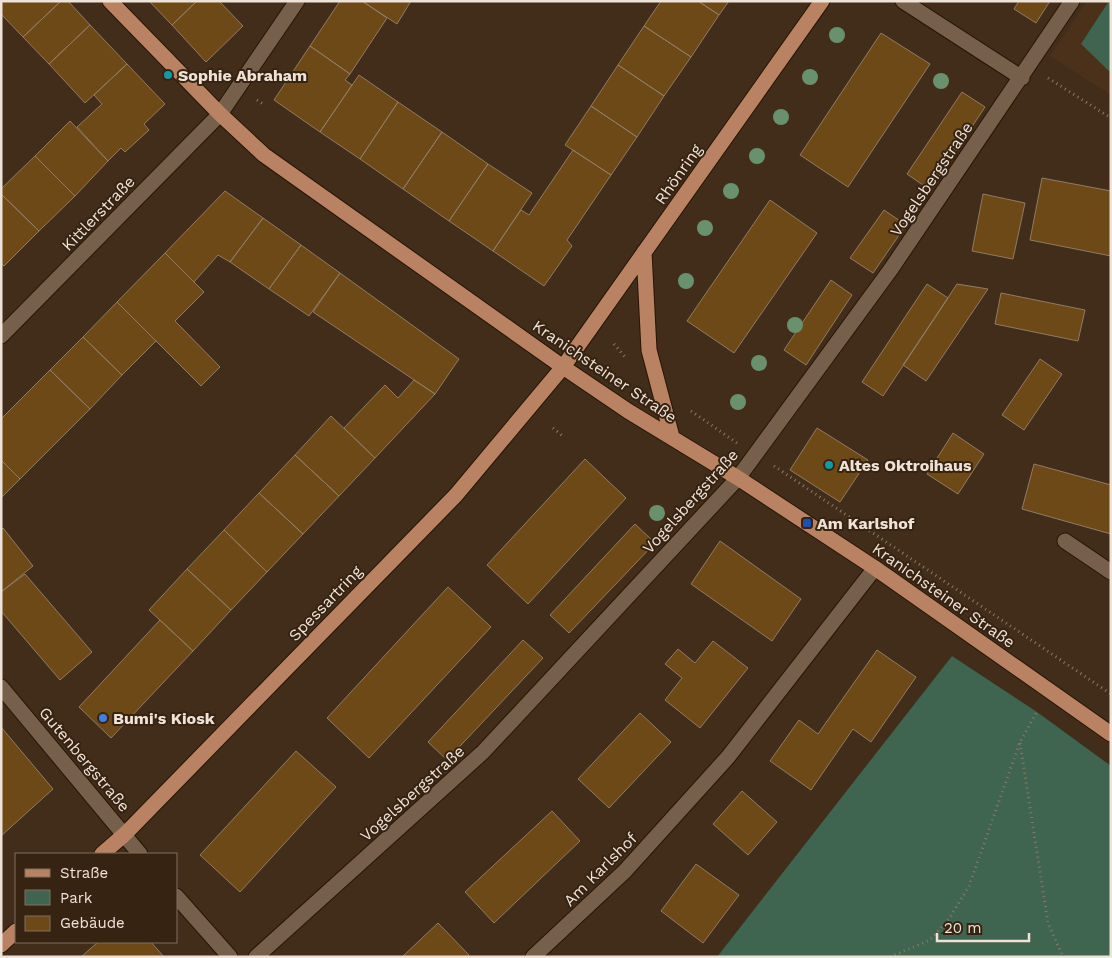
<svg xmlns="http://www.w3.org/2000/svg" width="1112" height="958" font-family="'Work Sans',sans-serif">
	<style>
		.built { fill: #4b3119 }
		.green { fill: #3f644f }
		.building { fill: #6e4918; stroke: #917b64 }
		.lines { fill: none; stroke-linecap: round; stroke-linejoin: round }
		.minor-casing { stroke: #281504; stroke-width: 17 }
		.major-casing { stroke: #281504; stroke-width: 17 }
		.path { stroke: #8b7969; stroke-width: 3; stroke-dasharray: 1 4; stroke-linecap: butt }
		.minor { stroke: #765f4b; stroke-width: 15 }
		.major { stroke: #b98262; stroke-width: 15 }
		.tree { fill: #6a916d }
		.culture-dot { fill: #0f9aa8; stroke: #372311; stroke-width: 2 }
		.transit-dot { fill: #1a4fb4; stroke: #372311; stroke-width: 2 }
		.shop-dot { fill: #3f7fe0; stroke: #372311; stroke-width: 2 }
		.labels { text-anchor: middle; stroke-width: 4; stroke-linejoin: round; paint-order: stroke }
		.poi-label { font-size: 16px; font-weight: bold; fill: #efe2d6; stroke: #372311; text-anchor: start }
		.street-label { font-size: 16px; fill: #efe2d6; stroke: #372311 }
	</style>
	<rect width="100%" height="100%" fill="#422d1b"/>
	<path class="built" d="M1087,1h24v94l-61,-39z"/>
	<path class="green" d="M1109,1h2v72l-30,-29z
		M952,656l85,56 74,54v191h-394z"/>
	<path class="building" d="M1,1h60l-38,36 -22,-23z
		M61,1h7l22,24 -41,39 -26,-27z
		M149,1h48l-25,24z
		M197,1h22l24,25 -37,36 -34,-37z
		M340,1h22l25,17 -37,56 -40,-28z
		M362,1h49l-14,23z
		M661,1h37l21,14 -28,42 -47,-31z
		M698,1h31l-10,14z
		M1019,1h31l-14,22 -22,-14z
		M90,25l37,39 -42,39 -36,-39z
		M644,26l47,31 -27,39 -46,-31z
		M881,33l49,31 -82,123 -48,-32z
		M310,46l40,28 -5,6 7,5 -32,47 -46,-32z
		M127,64l38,40 -21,20 5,6 -24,22 -4,-4 -13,13 -31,-34 25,-23 -8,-9z
		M618,65l46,31 -27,41 -46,-31z
		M359,75l39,27 -38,57 -40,-27z
		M962,92l23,15 -55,83 -23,-16z
		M398,102l44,30 -39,57 -43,-30z
		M591,106l46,31 -26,38 -46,-30z
		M70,121l38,40 -33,35 -40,-40z
		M442,132l46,32 -39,57 -46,-32z
		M573,150l38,25 -44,65 5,6 -28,40 -51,-35 28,-41 8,5z
		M35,156l40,40 -36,35 -38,-37v-5z
		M488,164l44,29 -39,58 -44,-30z
		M1042,178l69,13v65l-81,-16z
		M225,191l38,27 -33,44 -12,-7 -24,27 -29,-29z
		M1,194l38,37 -35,35 -3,-2z
		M983,194l42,9 -12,56 -41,-8z
		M770,200l47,33 -83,120 -47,-32z
		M884,210l22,15 -33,48 -23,-15z
		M263,218l38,27 -32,44 -39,-27z
		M301,245l39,28 -31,43 -40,-27z
		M165,253l39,39 -29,29 45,46 -19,19 -84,-84z
		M340,273l119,86 -24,35 -122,-82z
		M831,280l21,15 -46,70 -22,-15z
		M927,284l21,14 -65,98 -21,-14z
		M957,284l31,5 -62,92 -23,-16z
		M1001,293l84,17 -7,31 -83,-17z
		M117,302l39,39 -34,34 -39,-38z
		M83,337l39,38 -32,34 -40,-39z
		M1040,359l22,15 -38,56 -22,-15z
		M50,370l40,39 -70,70 -19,-19v-41z
		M414,380l21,14 -60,64 -31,-30 41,-43 13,13z
		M331,416l44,42 -36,38 -44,-41z
		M817,428l51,32 -28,42 -50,-32z
		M953,433l31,21 -26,40 -31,-20z
		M295,455l44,41 -36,38 -44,-41z
		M585,459l41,39 -98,106 -41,-39z
		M1,460l19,19 -19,19z
		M1034,464l77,21v49l-89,-25z
		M259,493l44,41 -36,38 -43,-42z
		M635,524l20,19 -86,90 -19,-18z
		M3,528l30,38 -32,26v-62z
		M224,530l43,42 -36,38 -44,-41z
		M720,541l81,58 -29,42 -81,-57z
		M187,569l44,41 -38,41 -44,-41z
		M25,574l67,78 -32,28 -59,-69v-19z
		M448,587l43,40 -122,131 -42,-40z
		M160,620l33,31 -82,87 -32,-31z
		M523,640l20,18 -96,102 -19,-18z
		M713,641l35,27 -48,60 -35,-28 17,-22 -17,-14 13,-15 17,14z
		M877,650l39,27 -45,65 -18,-13 -42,61 -41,-29 29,-41 19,14z
		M640,713l31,29 -62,66 -31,-29z
		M1,727l52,62 -52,47z
		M296,751l40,36 -96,105 -40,-37z
		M742,791l35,31 -29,33 -35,-31z
		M552,811l28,30 -86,82 -29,-31z
		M696,864l43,31 -36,48 -42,-32z
		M438,923l31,32 -2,2h-65z
		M98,942h53l13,15h-83z"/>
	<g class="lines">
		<defs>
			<path id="minor" d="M903,1l119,77
				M1,336l219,-222 77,-113
				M1065,541l46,31
				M1,687l139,167
				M176,896l54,61
				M256,957l227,-205 255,-274 153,-209 181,-268
				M533,957l92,-86 103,-114 147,-189"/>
			<path id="major" d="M110,1l110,113 44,41 299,212 65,44 110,67 137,90 236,166
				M644,252l5,98 23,87
				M102,854l23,-20 331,-339 107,-128 259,-366
				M1,945l15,-14"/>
		</defs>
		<use href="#minor" class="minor-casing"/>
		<use href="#major" class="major-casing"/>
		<path class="path" d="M1048,78l63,40
			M257,100l6,4
			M614,344l11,13
			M691,411l46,32
			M553,428l11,9
			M774,466l337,228
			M1020,743l28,180 15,34
			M890,957l40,-17 19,-21 20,-33 51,-144 18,-32
			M1109,957l2,-3"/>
		<use href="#minor" class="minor"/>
		<use href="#major" class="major"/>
	</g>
	<g class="tree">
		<circle cx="837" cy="35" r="8"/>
		<circle cx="810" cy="77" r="8"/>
		<circle cx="941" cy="81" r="8"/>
		<circle cx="781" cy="117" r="8"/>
		<circle cx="757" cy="156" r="8"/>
		<circle cx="731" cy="191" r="8"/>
		<circle cx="705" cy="228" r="8"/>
		<circle cx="686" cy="281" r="8"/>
		<circle cx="795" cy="325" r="8"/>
		<circle cx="759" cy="363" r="8"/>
		<circle cx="738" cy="402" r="8"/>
		<circle cx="657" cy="513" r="8"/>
	</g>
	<g class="culture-dot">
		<circle cx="168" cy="75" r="5"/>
		<circle cx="829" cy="465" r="5"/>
	</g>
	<rect class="transit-dot" x="802" y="518" width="10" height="10" rx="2.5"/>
	<circle class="shop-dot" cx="103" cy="718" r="5"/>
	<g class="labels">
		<g class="poi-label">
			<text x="178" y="81">Sophie Abraham</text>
			<text x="839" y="471">Altes Oktroihaus</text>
			<text x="817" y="529">Am Karlshof</text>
			<text x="113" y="724">Bumi's Kiosk</text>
		</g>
		<g class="street-label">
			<text transform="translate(678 174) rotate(-55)" y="6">Rhönring</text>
			<text transform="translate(931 179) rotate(-56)" y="6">Vogelsbergstraße</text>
			<text transform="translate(98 213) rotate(-46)" y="6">Kittlerstraße</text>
			<text transform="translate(605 371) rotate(34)" y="6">Kranichsteiner Straße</text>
			<text transform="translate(690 501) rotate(-48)" y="6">Vogelsbergstraße</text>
			<text transform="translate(944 595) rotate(35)" y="6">Kranichsteiner Straße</text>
			<text transform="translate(325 603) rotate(-46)" y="6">Spessartring</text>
			<text transform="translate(85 759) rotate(50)" y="6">Gutenbergstraße</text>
			<text transform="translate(412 793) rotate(-42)" y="6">Vogelsbergstraße</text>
			<text transform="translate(600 869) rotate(-45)" y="6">Am Karlshof</text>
		</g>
	</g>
	<rect width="1112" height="958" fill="none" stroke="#efe2d6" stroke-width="5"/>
	<rect x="15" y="853" width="162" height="90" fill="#372311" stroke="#816f60"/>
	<rect x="25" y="869" width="25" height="8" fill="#b98262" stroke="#816f60"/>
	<text x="60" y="878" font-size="15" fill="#efe2d6">Straße</text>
	<rect x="25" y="890" width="25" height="15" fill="#3f644f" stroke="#816f60"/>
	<text x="60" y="903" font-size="15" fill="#efe2d6">Park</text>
	<rect x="25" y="916" width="25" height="15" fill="#6e4918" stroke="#816f60"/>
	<text x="60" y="928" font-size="15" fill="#efe2d6">Gebäude</text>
	<path d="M937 933v8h92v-8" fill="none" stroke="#efe2d6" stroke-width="2.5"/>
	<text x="944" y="933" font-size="15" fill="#efe2d6" stroke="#372311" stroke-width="4" paint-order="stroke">20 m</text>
</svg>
